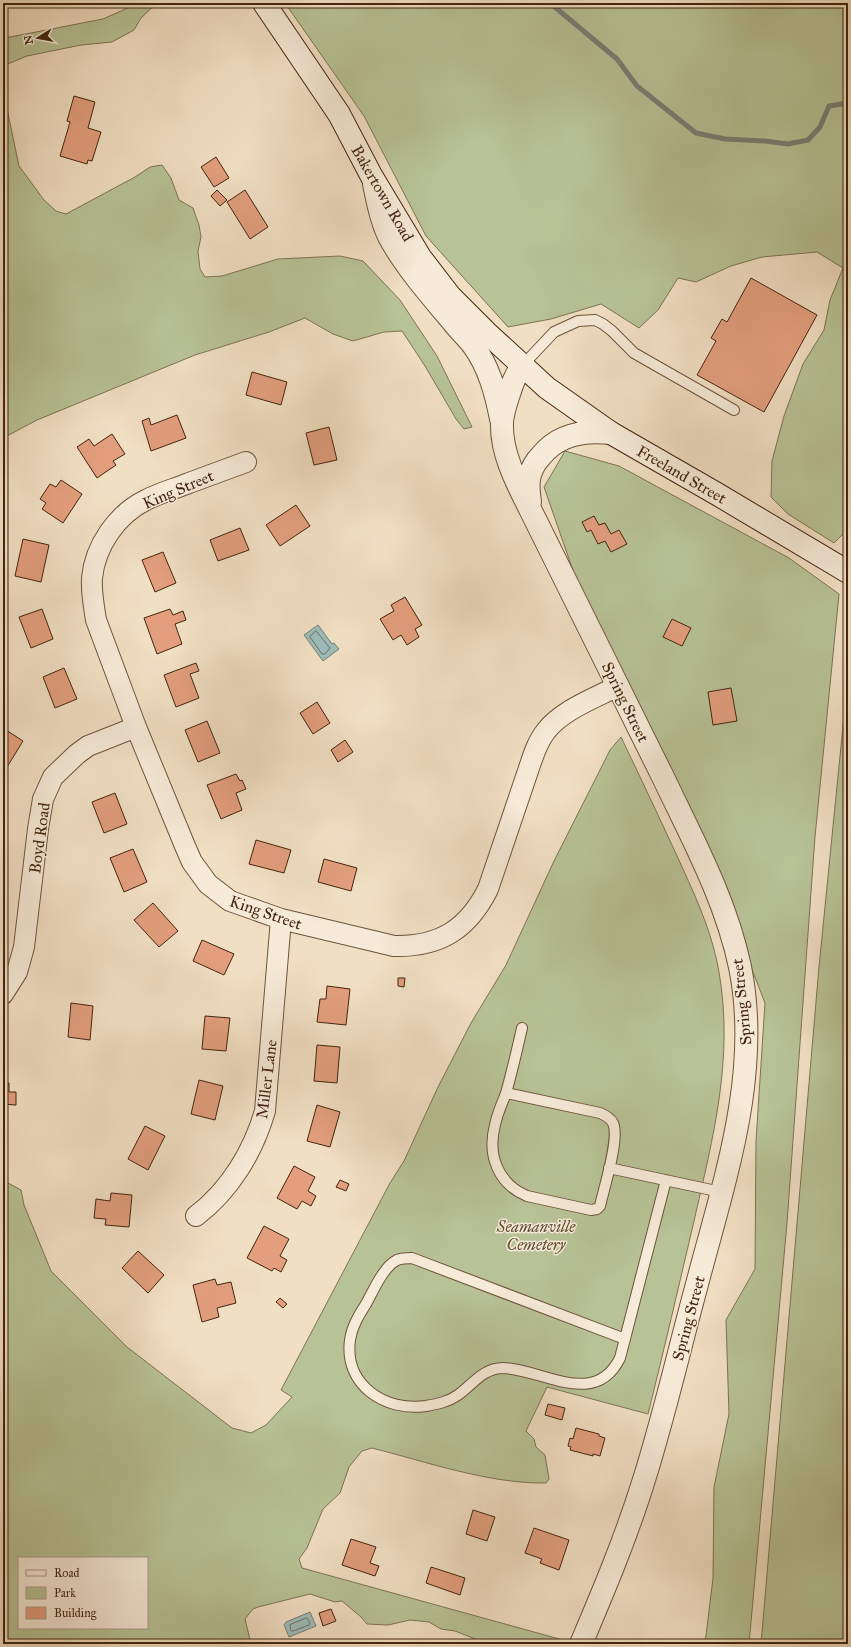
<svg xmlns="http://www.w3.org/2000/svg" width="851" height="1647" font-family="'IM FELL Great Primer',serif">
	<style>
		.green { fill: #b7c296; stroke: #7d7352; fill-rule: evenodd }
		.water { fill: #9cbcb9; stroke: #787f75 }
		.lines { fill: none; stroke-linecap: round; stroke-linejoin: round }
		.shore { stroke: #707064; stroke-width: 1 }
		.stream { stroke: #787f75; stroke-width: 5 }
		.building { fill: #e29e7d; stroke: #43240e }
		.service-casing { stroke: #6e533b; stroke-width: 12 }
		.minor-casing { stroke: #6e533b; stroke-width: 22 }
		.tertiary-casing { stroke: #6e533b; stroke-width: 24 }
		.secondary-casing { stroke: #43240e; stroke-width: 24 }
		.service { stroke: #f6ead8; stroke-width: 10 }
		.minor { stroke: #f6ead8; stroke-width: 20 }
		.tertiary { stroke: #f6ead8; stroke-width: 22 }
		.secondary { stroke: #f6ead8; stroke-width: 22 }
		.labels { text-anchor: middle; stroke-width: 3; stroke-linejoin: round; paint-order: stroke }
		.street-label { font-size: 16px; fill: #43240e; stroke: #f6ead8 }
		.park-label { font-size: 16px; font-style: italic; fill: #604c30; stroke: #f6ead8 }
	</style>
	<rect width="100%" height="100%" fill="#f1dfc3"/>
	<filter id="stains"><feTurbulence type="fractalNoise" baseFrequency=".005" numOctaves="4"/><feColorMatrix values="0 0 0 0 .2 0 0 0 0 .09 0 0 0 0 .02 0 0 0 .5 -.17"/></filter>
	<radialGradient id="worn" r=".72"><stop offset=".6" stop-color="#630" stop-opacity="0"/><stop offset="1" stop-color="#630" stop-opacity=".3"/></radialGradient>
	<path class="green" d="M139,3h18l-16,15 -7,12 -22,12 -31,3 -54,11 -24,10v-27l2,-1 98,-19z
		M285,3h563v519l-2,9 -12,12 -46,-29 -17,-17 1,-36 12,-45 19,-52 21,-34 6,-30 13,-32 -26,-16 -55,5 -31,9 -35,16 -18,-4 -20,32 -19,18 -38,-24 -50,15 -43,8 -82,-91 -62,-120z
		M3,90l16,76 25,34 12,11 10,3 69,-37 15,-10 12,-2 9,13 8,22 14,8 6,17 2,12 -3,14 2,18 5,8 17,-1 56,-17 62,-3 23,5 37,39 37,56 35,71 -8,2 -8,-10 -31,-53 -23,-35 -18,1 -31,9 -20,-7 -28,-16 -36,14 -74,23 -158,65 -34,18z
		M565,451l54,15 170,92 50,36 -24,243 -28,386 -38,421h-44l8,-66 1,-91 15,-73 -3,-94 29,-51 1,-128 9,-138 -79,-204 -109,-217 -33,-95z
		M848,676v968h-87l58,-677z
		M621,737c21,44 42,88 62,132 15,33 30,67 36,103 15,87 -6,165 -25,249 -15,64 -30,129 -46,193l-101,-27 -21,44 8,8 2,8 9,8 4,24 -3,4c-56,1 -119,-21 -174,-35l-10,3 -13,16 -9,26 -17,16 -16,39 -8,11 3,9 261,72 -2,4h-73l-33,-13 -14,-2 -12,-7 -19,-2 -22,5 -21,-1 -6,-7 -19,-16 -7,1 -25,-8 -52,13 -5,2 -8,10 6,25h-248v-460l5,-1 13,7 3,15 27,66 76,76 105,81 19,5 15,-8 26,-28 -11,-7 109,-207 14,-22 34,-74 33,-64 35,-58 48,-104 45,-89 11,-22zM19,1558h128v70h-128z"/>
	<path class="water" d="M318,625l14,19 2,-1 5,6 -16,12 -19,-26z
		M310,1612l6,14 -27,11 -5,-12 2,-3z"/>
	<g class="lines">
		<path class="shore" d="M316,631l14,17 -5,6h-3l-12,-17z
			M307,1618l3,5 -1,2 -16,6h-2l-1,-6z"/>
		<path class="stream" d="M550,3l67,56 20,27 59,47 29,6 40,2 23,3 20,-4 12,-13 9,-21 19,-3"/>
	</g>
	<path class="building" d="M74,96l21,6 -7,26 13,4 -9,29 -4,-1 -1,4 -27,-8 10,-34 -3,-1z
		M216,157l13,21 -15,9 -13,-20z
		M217,190l10,10 -7,6 -9,-10z
		M245,190l23,37 -18,12 -23,-37z
		M751,278l66,37 -53,97 -67,-37 19,-34 -5,-3 11,-19 5,3z
		M252,372l35,10 -6,23 -35,-10z
		M177,415l9,23 -35,13 -9,-30 7,-3 2,7z
		M329,427l8,33 -23,5 -8,-32z
		M112,434l13,20 -12,7 3,4 -19,13 -20,-31 12,-8 5,7z
		M61,480l21,14 -19,29 -21,-14 4,-6 -6,-4 10,-15 6,3z
		M296,505l14,21 -30,20 -14,-21z
		M594,516l5,9 6,-2 6,11 8,-4 8,14 -16,8 -6,-11 -7,3 -7,-14 -4,2 -5,-10z
		M240,528l9,22 -31,11 -8,-21z
		M23,539l26,6 -8,37 -26,-6z
		M163,552l13,31 -21,9 -13,-32z
		M405,597l17,28 -7,4 4,8 -12,8 -6,-10 -8,5 -13,-21 14,-8 -3,-6z
		M42,609l11,30 -22,9 -12,-31z
		M170,609l3,6 10,-4 3,9 -11,4 7,20 -25,10 -13,-36z
		M672,619l19,9 -9,18 -19,-9z
		M196,663l3,8 -9,3 9,24 -23,9 -12,-32z
		M64,668l13,31 -22,9 -12,-31z
		M731,688l6,33 -24,4 -5,-33z
		M317,702l13,21 -17,11 -13,-21z
		M207,721l13,32 -22,9 -13,-32z
		M3,728l20,13 -19,31h-1z
		M345,740l8,12 -15,10 -7,-12z
		M236,774l4,7 2,-1 4,9 -10,4 6,17 -21,9 -14,-34z
		M115,793l12,31 -23,9 -12,-31z
		M256,840l35,10 -7,23 -35,-9z
		M133,849l14,33 -23,10 -14,-34z
		M324,859l33,9 -6,23 -33,-9z
		M153,903l25,28 -19,16 -25,-27z
		M202,940l32,14 -10,21 -31,-14z
		M398,978h7l-1,9 -6,-1z
		M327,986l23,3 -4,36 -29,-3 3,-23h6z
		M71,1003l22,3 -3,34 -22,-3z
		M205,1016l25,2 -4,33 -24,-2z
		M317,1045l23,2 -3,36 -23,-2z
		M199,1080l24,6 -8,34 -24,-6z
		M3,1082l6,1v9h7v13l-13,-1z
		M317,1105l23,7 -10,35 -23,-6z
		M145,1126l20,10 -17,34 -20,-11z
		M294,1166l21,11 -7,14 8,5 -5,10 -9,-5 -5,8 -20,-11z
		M340,1180l9,4 -3,7 -10,-4z
		M111,1193l21,2 -3,32 -24,-2 1,-6 -12,-1 2,-19 14,2z
		M264,1226l25,13 -9,17 7,4 -6,12 -7,-4 -2,3 -25,-13z
		M138,1251l26,24 -16,18 -26,-25z
		M215,1279l2,6 14,-3 5,21 -19,5 2,9 -17,5 -9,-37z
		M280,1298l7,6 -4,4 -7,-6z
		M548,1404l17,4 -3,12 -17,-5z
		M576,1428l23,6v2l6,2 -5,18 -7,-2v2l-23,-6 1,-3 -3,-1 2,-8 3,1z
		M473,1510l22,7 -8,24 -21,-7z
		M534,1528l35,12 -10,30 -19,-7 2,-4 -17,-6z
		M351,1539l25,8 -6,16 9,3 -4,10 -33,-11z
		M431,1567l34,11 -5,17 -34,-12z
		M331,1609l5,12 -13,5 -4,-13z"/>
	<g class="lines">
		<defs>
			<path id="service" d="M522,366l32,-34 24,-11 17,-1 8,4 9,7 22,22 100,57
				M506,1093l94,20c5,2 10,5 13,10 7,15 -9,65 -13,83l-3,3 -6,1 -64,-14c-29,-12 -40,-41 -32,-71 2,-11 7,-21 11,-32 6,-21 11,-43 16,-65
				M609,1168l112,24
				M625,1339l-213,-81c-5,0 -10,0 -15,2 -13,6 -24,31 -31,44 -7,11 -14,22 -16,36 -6,45 35,72 76,66 11,-2 22,-4 32,-11 14,-10 25,-27 45,-27 39,1 92,41 117,-10l46,-178"/>
			<path id="minor" d="M246,462c-19,7 -38,14 -57,21 -15,6 -30,10 -43,17 -29,14 -51,46 -54,78 -1,14 2,29 4,42l40,107 49,119 7,16 16,22 22,17 51,18 113,27c46,1 74,-17 94,-57l42,-124c4,-12 8,-24 16,-34 16,-21 49,-33 72,-45
				M3,994l14,-22 7,-25 14,-118 5,-30 10,-22 24,-23 11,-8 48,-19
				M196,1216c34,-26 57,-64 69,-105l16,-192"/>
			<path id="tertiary" d="M374,184c4,19 8,41 18,58 17,29 40,55 61,80 6,8 14,15 20,23 16,22 23,48 28,74
				M522,366c-6,8 -10,18 -13,28 -3,9 -7,20 -7,30 -1,30 16,61 29,87 44,89 88,177 132,266 29,61 63,123 77,190 22,108 -17,217 -44,321 -18,66 -33,133 -54,198 -17,54 -39,106 -61,158
				M530,502c-1,-9 -3,-18 0,-27 2,-7 6,-14 11,-19 17,-22 43,-26 70,-23"/>
			<path id="secondary" d="M264,3l75,111 33,63 48,80 30,39 37,37 60,55 64,45 106,61 131,78"/>
		</defs>
		<use href="#service" class="service-casing"/>
		<use href="#minor" class="minor-casing"/>
		<use href="#tertiary" class="tertiary-casing"/>
		<use href="#secondary" class="secondary-casing"/>
		<use href="#service" class="service"/>
		<use href="#minor" class="minor"/>
		<use href="#tertiary" class="tertiary"/>
		<use href="#secondary" class="secondary"/>
	</g>
	<g class="labels">
		<g class="street-label">
			<text transform="translate(383 193) rotate(60)" y="6">Bakertown Road</text>
			<text transform="translate(682 474) rotate(30)" y="6">Freeland Street</text>
			<text transform="translate(178 489) rotate(-23)" y="6">King Street</text>
			<text transform="translate(626 702) rotate(64)" y="6">Spring Street</text>
			<text transform="translate(39 838) rotate(-82)" y="6">Boyd Road</text>
			<text transform="translate(266 912) rotate(19)" y="6">King Street</text>
			<text transform="translate(741 1002) rotate(-96)" y="6">Spring Street</text>
			<text transform="translate(266 1079) rotate(-83)" y="6">Miller Lane</text>
			<text transform="translate(688 1318) rotate(-75)" y="6">Spring Street</text>
		</g>
		<g class="park-label">
			<text x="536" y="1232">Seamanville<tspan x="536" dy="18">Cemetery</tspan></text>
		</g>
	</g>
	<rect width="851" height="1647" fill="none" stroke="#f1dfc3" stroke-width="16"/>
	<rect x="4" y="4" width="843" height="1639" fill="none" stroke="#43240e" stroke-width="2"/>
	<rect x="8" y="8" width="835" height="1631" fill="none" stroke="#43240e"/>
	<rect x="18" y="1557" width="130" height="72" fill="#f6ead8" stroke="#ae9b87"/>
	<rect x="26" y="1570" width="20" height="6" fill="#f6ead8" stroke="#ae9b87"/>
	<text x="54" y="1577" font-size="12" fill="#43240e">Road</text>
	<rect x="26" y="1587" width="20" height="12" fill="#b7c296" stroke="#ae9b87"/>
	<text x="54" y="1597" font-size="12" fill="#43240e">Park</text>
	<rect x="26" y="1607" width="20" height="12" fill="#e29e7d" stroke="#ae9b87"/>
	<text x="54" y="1617" font-size="12" fill="#43240e">Building</text>
	<g transform="translate(38 38) rotate(259)" stroke="#f6ead8" stroke-width="3" paint-order="stroke">
	<path d="M0-3L7 15L0 10L-7 15Z" fill="#43240e"/>
	<text y="-6" font-size="11" font-weight="bold" text-anchor="middle" fill="#43240e">N</text>
	</g>
	<rect width="100%" height="100%" filter="url(#stains)"/>
	<rect width="100%" height="100%" fill="url(#worn)"/>
</svg>
